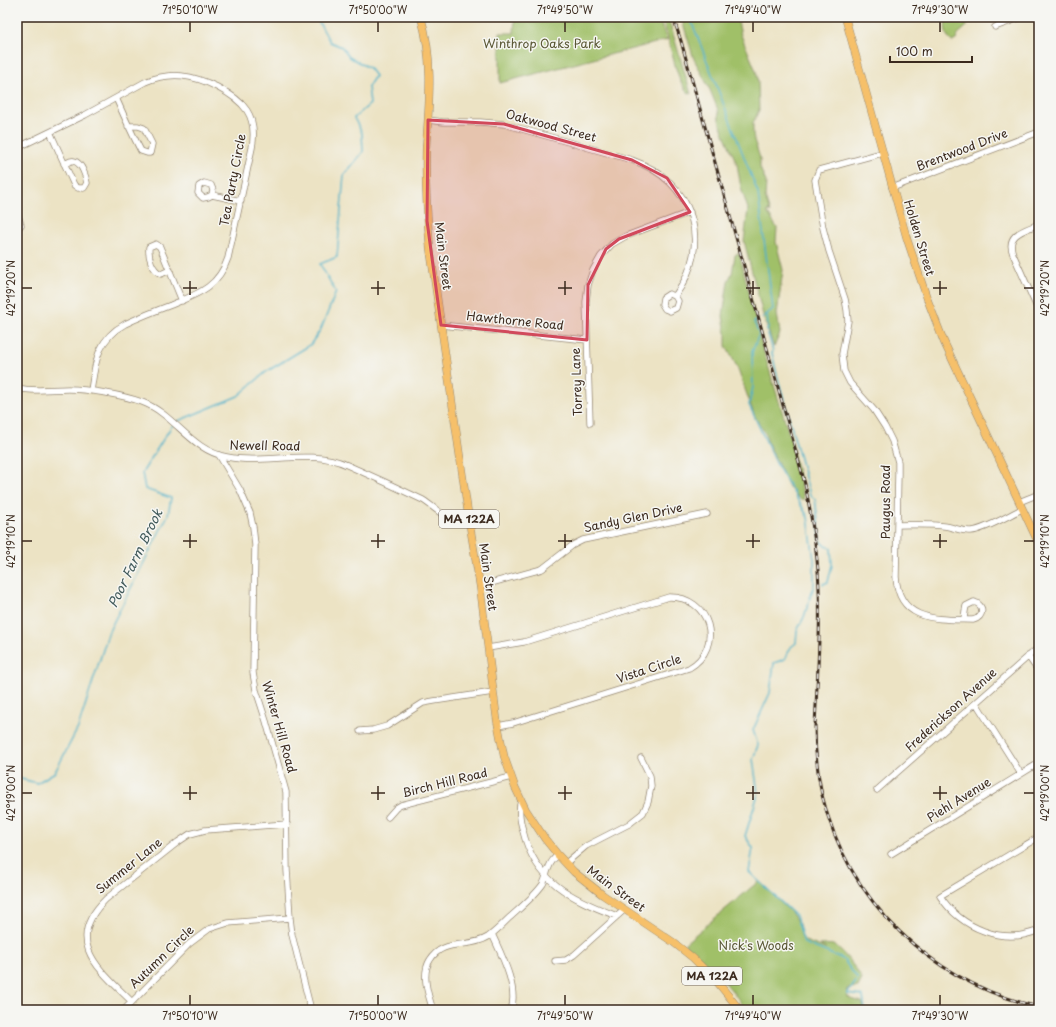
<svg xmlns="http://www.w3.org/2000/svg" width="1056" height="1027" font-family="'Playpen Sans',sans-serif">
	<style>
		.green { fill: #a0c068; stroke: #6e7543 }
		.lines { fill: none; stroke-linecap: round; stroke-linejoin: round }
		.stream { stroke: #49b0c8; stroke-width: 1.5 }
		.minor-casing { stroke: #948671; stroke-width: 7 }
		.major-casing { stroke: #948671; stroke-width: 8 }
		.minor { stroke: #fff; stroke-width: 5.5 }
		.major { stroke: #f6c06b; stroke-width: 7 }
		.rail-casing { stroke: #3b2a1e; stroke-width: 3 }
		.rail { stroke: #f6f6f2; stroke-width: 1.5; stroke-dasharray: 4.5; stroke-linecap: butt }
		.marked { fill: #d1495b; fill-opacity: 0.2; stroke: #d1495b; stroke-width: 3; stroke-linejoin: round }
		.ticks { fill: none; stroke: #3b2a1e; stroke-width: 1.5 }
		.labels { text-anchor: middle; stroke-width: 3; stroke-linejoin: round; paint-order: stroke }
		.shield { fill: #f6f6f2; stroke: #73675e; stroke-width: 1 }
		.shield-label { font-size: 11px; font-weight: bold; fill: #3b2a1e }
		.park-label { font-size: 12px; fill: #595734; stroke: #f6f6f2 }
		.street-label { font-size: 12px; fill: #3b2a1e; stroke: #f6f6f2 }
		.water-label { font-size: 13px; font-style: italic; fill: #40595a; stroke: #f6f6f2 }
		.neatline { fill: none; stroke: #3b2a1e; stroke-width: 1.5 }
		.ticks-label { font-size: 10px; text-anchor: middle; fill: #3b2a1e }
	</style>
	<rect width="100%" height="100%" fill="#f6f6f2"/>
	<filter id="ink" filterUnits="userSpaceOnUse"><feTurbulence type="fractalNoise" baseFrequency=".025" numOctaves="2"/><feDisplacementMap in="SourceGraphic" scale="8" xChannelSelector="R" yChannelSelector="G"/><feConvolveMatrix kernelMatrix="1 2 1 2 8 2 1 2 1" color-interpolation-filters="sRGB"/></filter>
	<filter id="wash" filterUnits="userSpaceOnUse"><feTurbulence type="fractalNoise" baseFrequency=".012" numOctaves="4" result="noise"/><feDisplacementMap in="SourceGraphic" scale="16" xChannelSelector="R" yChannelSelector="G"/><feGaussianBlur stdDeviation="0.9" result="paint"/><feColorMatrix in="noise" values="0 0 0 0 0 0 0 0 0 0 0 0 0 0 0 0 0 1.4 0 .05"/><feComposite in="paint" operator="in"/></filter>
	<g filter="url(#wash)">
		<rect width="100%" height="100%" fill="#ece3c4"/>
		<path class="green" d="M515,17h143l9,23 -167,43v-50h14z
			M661,17h7l23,77c-16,-7 -21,-60 -30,-77z
			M681,17h56l4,18 15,36 2,11 1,28 -6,13v10l1,7 6,18v10l6,14 -1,15 5,16 -2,-3 -1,2 10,16 -1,14 7,28 -6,44 3,19 -6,14 -10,-28 -20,-78 4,-32 -7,-21 -4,-24 -13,-30 -5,-14 -1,-10 -8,-20 -16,-31z
			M946,17h23l-3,10 -8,7 -2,6 -4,2c-8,-7 -7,-15 -6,-25z
			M738,253l2,3 22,90 28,91 14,62 -3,1 -11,-11 -22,-46 -3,-10 -10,-16 -18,-50 -11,-21v-13l-3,-17 5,-35 4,-8 3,-18z
			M759,881l32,31 8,12 3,13 3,4 21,8 -6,-4c4,0 10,-1 13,0 9,4 25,26 29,34l-4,8 -10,1 -1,8 4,3 11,3 3,8h-119c-17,-26 -38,-47 -62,-66z"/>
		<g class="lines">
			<path class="stream" d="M692,17l-1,3 67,173 15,116 -11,9
				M767,314l1,13 -1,3 6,21 -1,2 4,18 34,124 5,4 6,43 4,4 6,2 1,17 -4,17 -5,2
				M757,320l-3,2 5,12 -7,18 1,35 -4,18 28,60 31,52 6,43v25l-10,32 -7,14 -1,12 -5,4 -6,12 -11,4 -4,30 -17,37 5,15 -5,14 5,35 -13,42 8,12 -4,24 47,44 8,27 39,16 15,20 -11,15 16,2 2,14
				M17,778l20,5 18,-11 23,-44 31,-97 59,-116 3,-17 -26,-9 -3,-16 29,-46 7,-6 60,-25 28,-24 44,-27 11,-16 15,-37 -16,-28 17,-7 7,-82 19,-23 -1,-19 -8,-15 16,-14 -2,-17 7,-11 -6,-8 -20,-11 -7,-10 -12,-5 -14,-25"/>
		</g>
	</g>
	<g filter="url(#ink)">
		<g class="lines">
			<defs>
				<path id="minor" d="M995,27l27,-10
					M116,98c8,18 16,36 25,53l6,2h3l2,-9 -8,-16 -6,-2h-10
					M428,120l15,2h37l24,2 128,36c62,21 81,84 43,136l-6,-2 -6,4 -1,6 3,5 5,2 6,-3 2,-7 -3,-5
					M50,132l24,53 4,3h6l3,-5c-1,-6 -5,-20 -13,-22 -3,-1 -7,2 -10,3
					M17,148l68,-33 60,-33c26,-11 48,-7 72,5 27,14 41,28 35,61l-24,110c-10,30 -31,36 -57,47 -16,6 -31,12 -46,19 -28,15 -30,39 -34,67
					M882,153l-63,17 -4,10 8,48 6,23 16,48 2,11 1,11 -6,33 2,17 6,12 24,27 11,17 7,14 6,21v12l-2,103c3,46 43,42 77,43 11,-3 12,-15 1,-18l-8,4 -1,5 -1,8
					M892,188l147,-56
					M212,195l1,-5 -2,-5 -7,-2 -5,3 -1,7 5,5 5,-1 4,-2 29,6
					M17,212l4,13 -4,4
					M1039,224c-14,6 -34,10 -26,30l26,58
					M170,270l-9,4c-9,-4 -13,-17 -12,-27l7,-3 4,3 22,54
					M441,325l146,15
					M17,388c17,4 34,1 51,1 21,0 54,6 74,13 33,12 48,48 85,55 39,8 82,-9 120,8 25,11 51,23 76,35 10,6 20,17 31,20 5,1 10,0 15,0
					M590,423l-4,-121 2,-17 5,-15 8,-14 11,-12 14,-8 64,-24
					M219,455l21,35 10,23 3,14 2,18 -2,128 3,17 10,31 20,71 1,78 3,48 2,17 19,75
					M1019,502l20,-8
					M897,525c16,0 32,-1 47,1 9,1 18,6 27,5 14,-1 38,-16 51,-22
					M480,586l62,-17 31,-24 10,-5 124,-26
					M488,648l36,-6 145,-45c41,-1 56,50 20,71l-176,55 -15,3
					M1028,656l11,16
					M976,703l45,71
					M360,731l13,-1 14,-4 36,-23 11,-2 59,-9
					M877,790l162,-143
					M521,800c-3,10 -1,21 2,31 12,51 49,68 94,85
					M388,817l8,-9 5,-3 110,-28
					M1039,837l-99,59c21,32 63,50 99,34
					M891,854l148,-91
					M566,863l20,-17 43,-22 14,-11 5,-11 3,-16 -1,-10 -9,-18
					M492,934c9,20 27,54 19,76
					M555,961l11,-1 8,-5 50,-45
					M132,1002c-32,-32 -70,-60 -26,-103l72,-57 12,-8 15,-4 82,-6
					M124,1010l65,-66 20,-15 19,-6 62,-5
					M433,1010c-5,-15 -12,-36 -3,-50 13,-22 39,-11 58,-23 7,-5 14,-12 20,-18 12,-11 26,-22 35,-35 3,-5 3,-11 6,-17 2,-5 5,-9 9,-12"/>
				<path id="major" d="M421,17c13,43 8,87 5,131 -1,33 1,67 4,100l39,272 11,66 17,134 7,36 11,31 11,23 19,29 13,16 16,17 29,23 70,47 20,16 25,25 22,27
					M845,17l62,222 21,62 16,41 95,202"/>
			</defs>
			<use href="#minor" class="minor-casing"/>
			<use href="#major" class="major-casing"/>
			<use href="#minor" class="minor"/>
			<use href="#major" class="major"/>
			<defs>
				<path id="rail" d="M673,17l8,24 124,443c7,35 13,69 14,105 2,45 -2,91 -4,137 0,23 2,46 7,69 26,107 110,188 217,212"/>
			</defs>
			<use href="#rail" class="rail-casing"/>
			<use href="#rail" class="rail"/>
		</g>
	</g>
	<path class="marked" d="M428,120l76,4 128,36 35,18 23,34 -71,27 -13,10 -18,36 -1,55 -146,-15 -14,-104z"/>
	<path class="ticks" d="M190,22v10M378,22v10M565,22v10M753,22v10M940,22v10M190,281v14M378,281v14M565,281v14M753,281v14M940,281v14M22,288h10M183,288h14M371,288h14M558,288h14M746,288h14M933,288h14M1024,288h10M190,534v14M378,534v14M565,534v14M753,534v14M940,534v14M22,541h10M183,541h14M371,541h14M558,541h14M746,541h14M933,541h14M1024,541h10M190,786v14M378,786v14M565,786v14M753,786v14M940,786v14M22,793h10M183,793h14M371,793h14M558,793h14M746,793h14M933,793h14M1024,793h10M190,995v10M378,995v10M565,995v10M753,995v10M940,995v10"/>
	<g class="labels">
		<g class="shield">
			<rect x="439" y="510" width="60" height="18" rx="3"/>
			<rect x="682" y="967" width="60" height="18" rx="3"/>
		</g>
		<g class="shield-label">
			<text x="469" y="523">MA 122A</text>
			<text x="712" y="980">MA 122A</text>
		</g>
		<g class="park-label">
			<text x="542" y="48">Winthrop Oaks Park</text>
			<text x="756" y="950">Nick's Woods</text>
		</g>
		<g class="street-label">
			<text transform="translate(551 126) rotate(15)" y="4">Oakwood Street</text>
			<text transform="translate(962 150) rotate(-21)" y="4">Brentwood Drive</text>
			<text transform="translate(233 180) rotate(-79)" y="4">Tea Party Circle</text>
			<text transform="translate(919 238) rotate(73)" y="4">Holden Street</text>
			<text transform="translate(443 256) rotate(83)" y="4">Main Street</text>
			<text transform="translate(515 321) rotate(6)" y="4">Hawthorne Road</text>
			<text transform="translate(577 382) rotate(-92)" y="4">Torrey Lane</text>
			<text transform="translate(265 446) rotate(1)" y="4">Newell Road</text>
			<text transform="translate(886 502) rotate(-90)" y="4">Paugus Road</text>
			<text transform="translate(633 518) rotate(-12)" y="4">Sandy Glen Drive</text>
			<text transform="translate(488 577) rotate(82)" y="4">Main Street</text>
			<text transform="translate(649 669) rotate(-18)" y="4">Vista Circle</text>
			<text transform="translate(951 710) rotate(-42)" y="4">Frederickson Avenue</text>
			<text transform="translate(279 727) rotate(74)" y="4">Winter Hill Road</text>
			<text transform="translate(445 783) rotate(-14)" y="4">Birch Hill Road</text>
			<text transform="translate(959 800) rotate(-32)" y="4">Piehl Avenue</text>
			<text transform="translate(129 866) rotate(-39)" y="4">Summer Lane</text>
			<text transform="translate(616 889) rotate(36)" y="4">Main Street</text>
			<text transform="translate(162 957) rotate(-44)" y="4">Autumn Circle</text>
		</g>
		<g class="water-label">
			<text transform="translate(135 558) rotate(-64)" y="5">Poor Farm Brook</text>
		</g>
	</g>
	<rect width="1056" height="1027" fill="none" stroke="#f6f6f2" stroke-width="44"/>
	<path d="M890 56v6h82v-6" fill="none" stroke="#3b2a1e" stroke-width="2"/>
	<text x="896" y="56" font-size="12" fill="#3b2a1e" stroke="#f6f6f2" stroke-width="3" paint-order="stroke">100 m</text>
	<rect x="22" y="22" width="1012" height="983" class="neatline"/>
	<g class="ticks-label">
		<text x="190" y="14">71°50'10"W</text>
		<text x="378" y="14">71°50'00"W</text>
		<text x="565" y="14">71°49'50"W</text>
		<text x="753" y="14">71°49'40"W</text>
		<text x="940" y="14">71°49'30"W</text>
		<text transform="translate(11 288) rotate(-90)" y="4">42°19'20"N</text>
		<text transform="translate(1045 288) rotate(-90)" y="4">42°19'20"N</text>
		<text transform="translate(11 541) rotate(-90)" y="4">42°19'10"N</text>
		<text transform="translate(1045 541) rotate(-90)" y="4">42°19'10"N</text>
		<text transform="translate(11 793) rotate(-90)" y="4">42°19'00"N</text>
		<text transform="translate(1045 793) rotate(-90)" y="4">42°19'00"N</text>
		<text x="190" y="1020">71°50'10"W</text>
		<text x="378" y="1020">71°50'00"W</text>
		<text x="565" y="1020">71°49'50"W</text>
		<text x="753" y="1020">71°49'40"W</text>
		<text x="940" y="1020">71°49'30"W</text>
	</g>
</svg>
